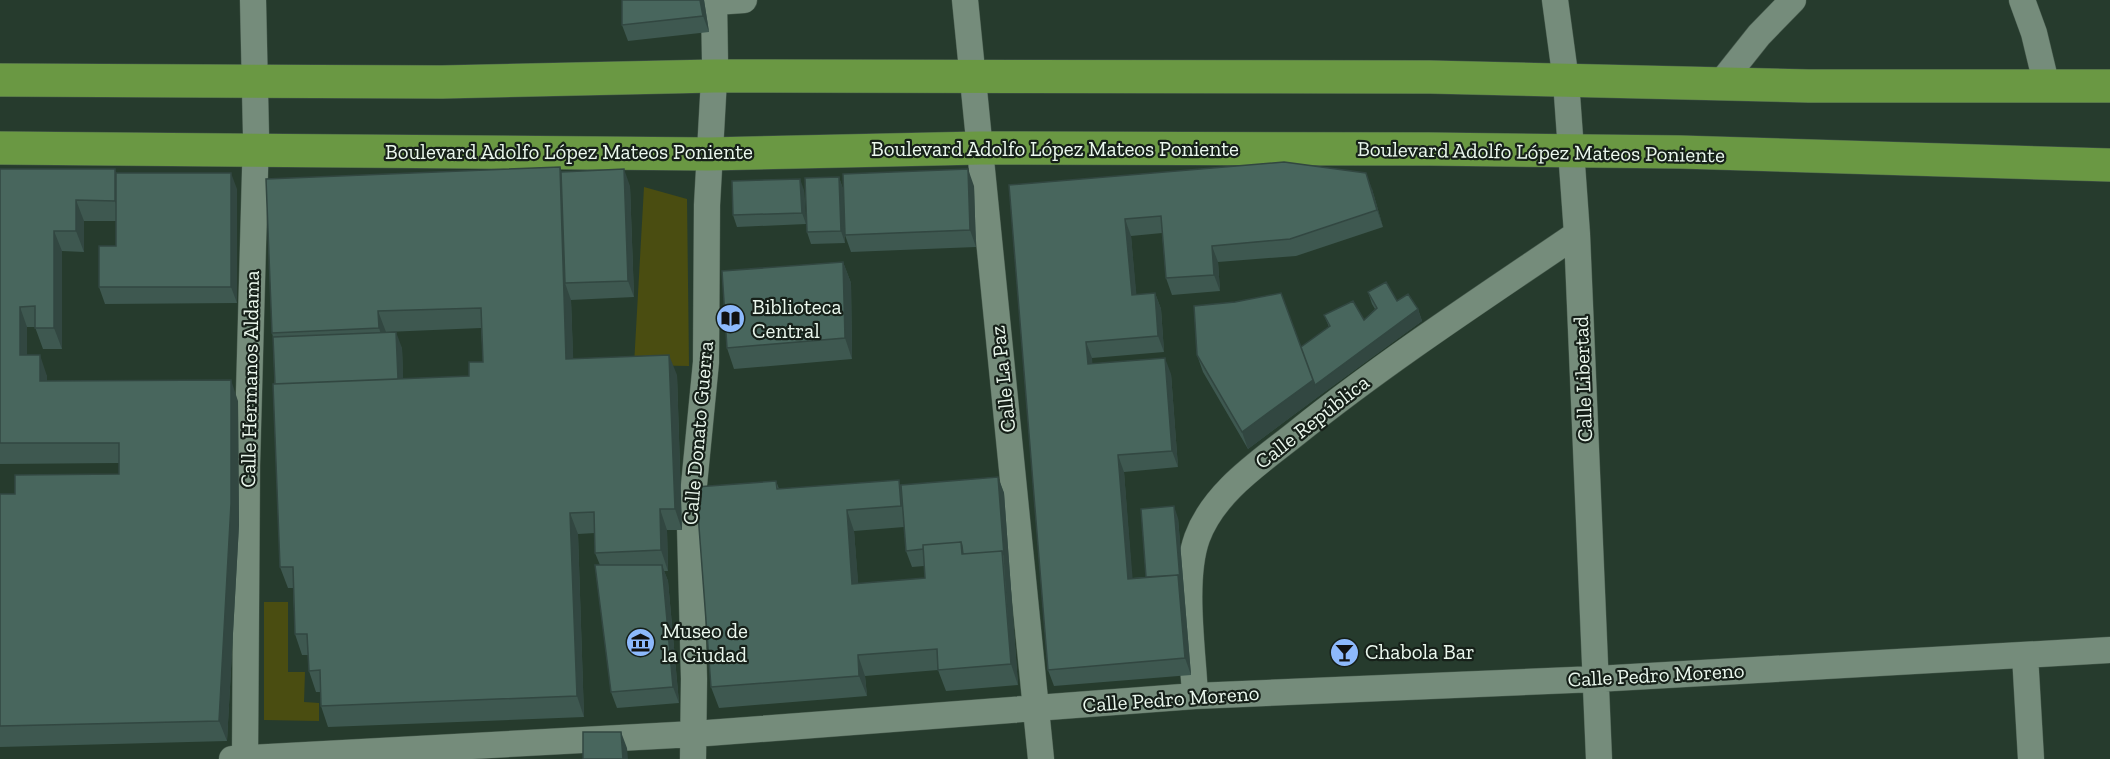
<svg xmlns="http://www.w3.org/2000/svg" width="2110" height="759" font-family="'Zilla Slab',serif">
	<style>
		.green { fill: #4a4d11 }
		.lines { fill: none; stroke-linecap: round; stroke-linejoin: round }
		.street-casing { stroke: #475a4d; stroke-width: 27 }
		.primary-casing { stroke: #475a4d; stroke-width: 34 }
		.street { stroke: #758c7b; stroke-width: 26 }
		.primary { stroke: #6a9843; stroke-width: 33 }
		.wall { fill: #3e5850; fill-rule: evenodd }
		.shaded-wall { fill: #324741 }
		.building { fill: #48665d; stroke: #324741; stroke-width: 1.5 }
		.labels { text-anchor: middle; stroke-width: 4.5; stroke-linejoin: round; paint-order: stroke }
		.street-label { font-size: 21px; fill: #ebf8ee; stroke: #162019 }
		.poi-label { font-size: 21px; fill: #ebf8ee; stroke: #162019; text-anchor: start }
	</style>
	<rect width="100%" height="100%" fill="#263b2d"/>
	<path class="green" d="M644,187l43,12 2,167 -55,-1z
		M264,602h24v70h17l-1,30 15,1v18l-55,-1z"/>
	<g class="lines">
		<defs>
			<path id="street" d="M965,0l76,759
				M1555,0l11,81 11,153 22,525
				M2022,0l12,33 13,54
				M715,2l29,-2
				M1720,84l39,-49 34,-35
				M2025,655l6,104
				M1195,696c-2,-45 -13,-116 2,-158 17,-47 65,-77 102,-107 89,-71 184,-133 278,-197
				M232,759l462,-25 501,-38 401,-17 514,-29
				M245,759l2,-293 9,-331 -3,-135
				M693,759l1,-80 -4,-153 16,-164 1,-157 8,-144 -1,-61"/>
			<path id="primary" d="M0,80l442,2 272,-6 716,1 379,9h301
				M0,148l709,6 271,-6 449,1 251,3 430,13"/>
		</defs>
		<use href="#street" class="street-casing"/>
		<use href="#primary" class="primary-casing"/>
		<use href="#street" class="street"/>
		<use href="#primary" class="primary"/>
	</g>
	<path class="wall" d="M704,0l5,32 -81,9 -6,-16z
		M560,167l1,5 69,14 4,111 -63,3 2,58 104,17 5,155h-15l1,41h-4l4,10 11,122 -62,5 -6,-16 -11,-127 -5,-12v-20l-17,1 6,183 -256,10 -7,-21 -1,-14h-4l-7,-21 -1,-16h-6l-7,-21 -2,-46h-5l-8,-21 -7,-230 -1,-4zM481,328l2,34 -14,14 -66,3 -1,-31 -16,-16z
		M0,169l116,4 121,16v114l-132,1 -6,-17 17,-41v-25h-32v31l-22,-1v98h-19l-8,-22h-8v28l20,21v5l191,20 1,124 -12,216 -227,6v-253h15l104,-20v-11l-119,1z
		M839,177l4,12 2,54 -34,1 -4,-12z
		M1009,185l363,4 11,38 -87,29 -78,6 2,29 -48,4 -6,-17 -4,-45 -31,3 5,59 19,-2 6,16 3,43 -72,6v5l79,11 7,93 -54,5 8,106 14,-1 32,-59 13,157 -137,11 -6,-16z
		M974,186l2,61 -125,5 -6,-17z
		M804,190l2,34 -69,3 -4,-12z
		M843,262l8,21 1,76 -118,10 -7,-21z
		M1368,292l29,9 21,8 4,12 -103,75 -1,-3 1,3 -71,53 -45,-77 -6,-17 104,-8 28,-20 -5,-12 40,5 11,-11 -3,-5z
		M998,477l6,16 14,192 -72,6 -8,-21 -73,6 2,20 -148,12 -8,-21 65,-206 3,8 122,-4zM904,527l2,24 6,16 12,-1 1,12 -67,6 -4,-53z"/>
	<path class="shaded-wall" d="M700,0h4l5,32 -6,-16z
		M560,167l7,21 -2,95 6,17 3,79 -8,-20z
		M115,169l7,20v32l-7,-20z
		M624,169l6,17 4,111 -6,-16z
		M968,169l6,17 2,61 -6,-17z
		M231,173l6,16v114l-6,-16z
		M1366,173l6,16 11,38 -6,-17z
		M839,177l4,12 2,54 -4,-12z
		M800,179l4,11 2,34 -4,-11z
		M76,200l8,21v31l-8,-21z
		M1125,219l6,17 7,75 -6,-16z
		M54,231l8,20v98l-8,-21z
		M1212,246l6,16 2,29 -6,-16z
		M843,262l8,21 1,76 -7,-21z
		M1155,293l6,16 3,43 -6,-16z
		M20,307l7,20v49l-7,-21z
		M1418,309l4,12 -103,75 -4,-11z
		M378,311l8,21v17l-7,-21z
		M396,332l6,16 2,52 -6,-16z
		M1086,342l6,16 2,22 -6,-16z
		M40,355l7,21v26l-7,-21z
		M669,355l8,20 5,155 -7,-21z
		M1165,358l6,16 7,93 -6,-16z
		M231,380l7,21 1,124 -12,216 -8,-20z
		M1313,380l6,16 -71,53 -6,-17z
		M1118,455l6,17 10,123 -6,-16z
		M998,477l6,16 14,192 -7,-21z
		M1174,506l4,12 6,73 -4,-11z
		M660,509l7,21 1,41 -7,-21z
		M847,510l7,21 6,74 -8,-21z
		M570,513l8,21 6,183 -7,-21z
		M662,565l6,16 11,122 -6,-16z
		M1178,575l6,16 7,84 -6,-17z
		M858,655l7,21 2,20 -8,-20z
		M621,732l6,16 1,11h-5z"/>
	<path class="building" d="M622,0h78l3,16 -81,9z
		M1284,162l82,11 11,37 -87,29 -78,7 2,29 -48,3 -5,-62 -36,3 7,76 23,-2 3,43 -72,6 2,22 77,-6 7,93 -54,4 10,124 50,-4 7,83 -137,12 -39,-485z
		M560,167l6,192 103,-4 6,154h-15l1,41 -66,3 -1,-41 -24,1 7,183 -256,10 -1,-36 -11,1 -2,-37h-12l-2,-67h-13l-7,-183 196,-8v-14h14l-2,-54 -103,3 1,17 -107,5 -6,-154z
		M0,169h115v32l-39,-1v31h-22v97h-19v-22l-15,1v48h20v26l191,-1v124l-12,217 -219,5v-232h15v-19l104,-1v-31h-119z
		M624,169l4,112 -63,2 -4,-111z
		M968,169l2,61 -125,5 -2,-61z
		M116,173h115v114h-132v-41h17z
		M839,177l2,54 -34,1 -2,-54z
		M800,179l2,34 -69,2 -1,-34z
		M843,262l2,76 -118,10 -5,-77z
		M1386,282l11,19 11,-7 10,15 -103,76 -14,-38 29,-21 -6,-11 29,-14 11,19 13,-12 -9,-16z
		M1281,293l32,87 -71,52 -45,-77 -3,-49 41,-4z
		M396,332l2,47 -123,5 -2,-47z
		M998,477l6,78 -2,-4 -39,3 -1,-8 -1,-4 -38,3v4l-17,2 -5,-66z
		M899,480l2,26 -54,4 5,74 73,-6 -2,-33 38,-3 1,12 40,-3 9,113 -73,6 -1,-21 -79,6 1,21 -148,11 -15,-200 80,-6 1,8z
		M1174,506l6,74 -2,-5 -32,2 -5,-68z
		M595,565h67l11,122 -62,5z
		M583,732h38l2,27h-40z"/>
	<defs>
		<symbol id="library-disc" viewBox="-11 -11 22 22"><circle r="9.5" fill="#8db9fc" stroke="#162019"/><path d="M-6-4Q-3-5.5-.7-3.5V5Q-3 3-6 4ZM6-4Q3-5.5 .7-3.5V5Q3 3 6 4Z" fill="#111"/></symbol>
		<symbol id="museum-disc" viewBox="-11 -11 22 22"><circle r="9.5" fill="#8db9fc" stroke="#162019"/><path d="M0-6L6-3V-2H-6V-3ZM-5-1h2V3h-2ZM-1-1h2V3h-2ZM3-1h2V3H3ZM-6 4H6V6H-6Z" fill="#111"/></symbol>
		<symbol id="bar-disc" viewBox="-11 -11 22 22"><circle r="9.5" fill="#8db9fc" stroke="#162019"/><path d="M-6-5H6L.8 .8V4.5H3.5V6h-7V4.5H-.8V.8Z" fill="#111"/></symbol>
	</defs>
	<g fill-rule="evenodd">
		<use href="#library-disc" x="714" y="302" width="33" height="33"/>
		<use href="#museum-disc" x="624" y="626" width="33" height="33"/>
		<use href="#bar-disc" x="1328" y="636" width="33" height="33"/>
	</g>
	<g class="labels">
		<g class="street-label">
			<text x="1055" y="156">Boulevard Adolfo López Mateos Poniente</text>
			<text x="569" y="159">Boulevard Adolfo López Mateos Poniente</text>
			<text transform="translate(1541 152) rotate(1)" y="7">Boulevard Adolfo López Mateos Poniente</text>
			<text transform="translate(250 379) rotate(-89)" y="7">Calle Hermanos Aldama</text>
			<text transform="translate(1003 379) rotate(-96)" y="7">Calle La Paz</text>
			<text transform="translate(1583 379) rotate(-92)" y="7">Calle Libertad</text>
			<text transform="translate(1312 422) rotate(-38)" y="7">Calle República</text>
			<text transform="translate(698 433) rotate(-85)" y="7">Calle Donato Guerra</text>
			<text transform="translate(1656 675) rotate(-3)" y="7">Calle Pedro Moreno</text>
			<text transform="translate(1171 699) rotate(-4)" y="7">Calle Pedro Moreno</text>
		</g>
		<g class="poi-label">
			<text x="752" y="314">Biblioteca<tspan x="752" dy="24">Central</tspan></text>
			<text x="662" y="638">Museo de<tspan x="662" dy="24">la Ciudad</tspan></text>
			<text x="1365" y="659">Chabola Bar</text>
		</g>
	</g>
</svg>
